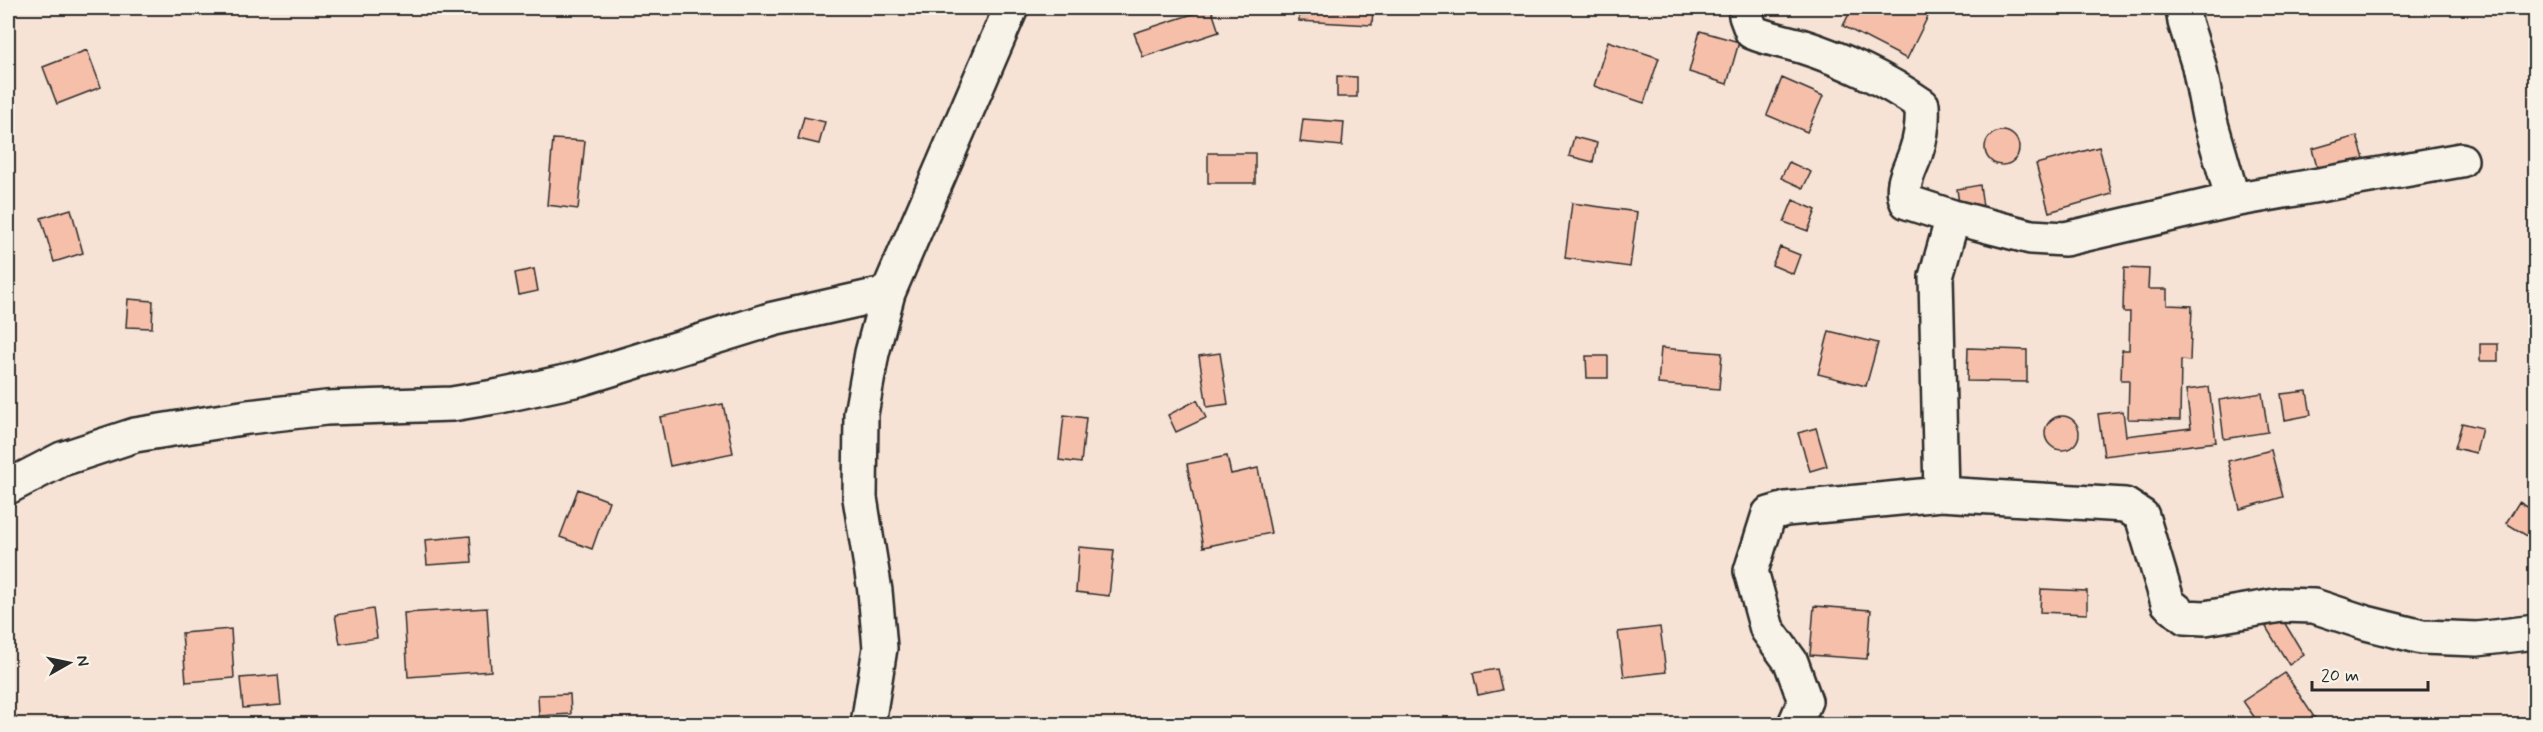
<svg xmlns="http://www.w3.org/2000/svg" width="2543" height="732" font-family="Mynerve,sans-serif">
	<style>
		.building { fill: #f6bfaa; stroke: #2b2b2b; stroke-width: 1.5 }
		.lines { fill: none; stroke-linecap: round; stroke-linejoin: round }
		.minor-casing { stroke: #2b2b2b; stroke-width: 38 }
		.minor { stroke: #f7f3e8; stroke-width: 33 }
	</style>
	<rect width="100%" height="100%" fill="#f7e3d5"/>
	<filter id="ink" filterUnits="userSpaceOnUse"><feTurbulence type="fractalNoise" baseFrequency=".0167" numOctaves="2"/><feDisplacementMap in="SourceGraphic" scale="12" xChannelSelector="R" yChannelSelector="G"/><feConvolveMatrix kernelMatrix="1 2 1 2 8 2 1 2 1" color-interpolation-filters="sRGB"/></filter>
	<g filter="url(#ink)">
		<path class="building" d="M1211,8l8,24 -76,25 -9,-24z
			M1299,8h74l-1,17 -73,-4z
			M1852,8h80l-25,51 -64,-33z
			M1700,31l39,11 -12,42 -38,-12z
			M1608,41l51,17 -15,45 -50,-17z
			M87,50l14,37 -44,17 -14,-37z
			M1337,76l20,1v20h-20z
			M1782,78l41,18 -16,36 -40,-17z
			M804,117l21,5 -6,22 -21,-5z
			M1303,119l41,3 -2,24 -42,-4z
			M1985 148a17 17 0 1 1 34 0a17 17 0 1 1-34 0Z
			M2357,136l9,29 -46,13 -8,-29z
			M1574,137l23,6 -4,19 -24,-6z
			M553,139l32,2 -7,68 -31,-4z
			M2099,147l13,47 -63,18 -13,-48z
			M1208,153h47v30h-47z
			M1789,162l22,10 -8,16 -22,-10z
			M1980,185l3,22 -23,4 -3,-22z
			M1793,200l23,10 -8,21 -24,-9z
			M1572,203l65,9 -7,55 -65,-9z
			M71,209l12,44 -29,9 -13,-44z
			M1780,247l20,8 -7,19 -21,-9z
			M2124,268l25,1 -1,20h19v16l25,1 -2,55 -9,-1 -1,60 -52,-1 1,-39h-8l1,-30h7l1,-38h-7z
			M534,269l4,22 -19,4 -4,-22z
			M128,299l25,2 -1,27 -26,-1z
			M1829,331l49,12 -12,43 -48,-12z
			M2480,344h18v17h-18z
			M1661,348l61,5 -3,36 -61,-5z
			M1968,348l59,2v32l-60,-1z
			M1220,353l8,51 -21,3 -8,-51z
			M1586,356h22v22h-21z
			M2209,387l7,55 -112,14 -6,-42 25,-3 3,25 65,-8 -5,-38z
			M2307,391l4,24 -26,5 -4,-26z
			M2262,393l6,39 -44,7 -5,-39z
			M1197,400l9,18 -30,14 -8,-17z
			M723,404l10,49 -63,13 -10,-49z
			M1064,415l22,3 -5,45 -22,-3z
			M2045 433a17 17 0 1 1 34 0a17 17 0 1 1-34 0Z
			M2462,423l20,5 -6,25 -21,-5z
			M1816,428l11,38 -17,5 -12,-38z
			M2271,450l12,47 -43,12 -12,-48z
			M1227,456l4,18 27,-6 13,65 -68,14 -16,-83z
			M578,489l31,12 -17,48 -32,-12z
			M2519,502l17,10v9l-9,15 -21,-13z
			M470,536l2,26 -45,3 -2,-25z
			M1079,547l35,3 -5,46 -33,-4z
			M2041,589l46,2v23l-47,-2z
			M1814,606l57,4 -4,49 -57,-4z
			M487,608l4,63 -83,6 -4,-64z
			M373,609l4,29 -37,6 -5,-29z
			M2281,617l23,38 -15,10 -23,-38z
			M1660,627l6,45 -42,5 -6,-45z
			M231,629l3,49 -48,4 -4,-49z
			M1497,669l5,21 -24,5 -5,-22z
			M2285,673l31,47 -6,4h-51l-16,-23z
			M278,675l3,30 -38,3 -3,-30z
			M570,694l1,20 -32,2 -1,-21z"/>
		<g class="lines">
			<defs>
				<path id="minor" d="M1748,8l-2,8 6,16c16,7 32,9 49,14 41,13 86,34 121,59 1,16 -1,33 -6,47 -5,17 -17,32 -9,50l46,15 78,20 34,2 168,-39 228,-40
					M2183,8l2,14 14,44 10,51 24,83
					M8,487l54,-28 73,-24 113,-18 78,-9 126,-4 48,-8 79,-17 194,-60 115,-26
					M1941,494l-5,-217 17,-60
					M868,724l12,-76 -5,-57 -15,-93 1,-84 11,-61 16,-60 123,-285
					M1795,724l10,-23 -14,-39 -24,-33 -16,-58 18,-57 17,-5 155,-15 184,11 17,11 26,87 17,14 20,1 76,-13 33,1 52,17 56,14 55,2 59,-7"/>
			</defs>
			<use href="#minor" class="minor-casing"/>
			<use href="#minor" class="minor"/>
		</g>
	</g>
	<rect width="2543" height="732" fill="none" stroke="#f7f3e8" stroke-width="30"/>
	<rect x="15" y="15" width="2513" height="702" fill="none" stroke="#2b2b2b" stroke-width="2" filter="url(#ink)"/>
	<g transform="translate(69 663) rotate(81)" stroke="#f7f3e8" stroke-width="4.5" paint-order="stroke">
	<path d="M0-4.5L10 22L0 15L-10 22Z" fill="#2b2b2b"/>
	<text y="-9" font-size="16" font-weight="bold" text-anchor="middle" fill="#2b2b2b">N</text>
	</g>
	<path d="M2312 681v9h116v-9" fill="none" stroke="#2b2b2b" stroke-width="3"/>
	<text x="2321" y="681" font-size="18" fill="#2b2b2b" stroke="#f7f3e8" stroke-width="4.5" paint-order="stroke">20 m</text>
</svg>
